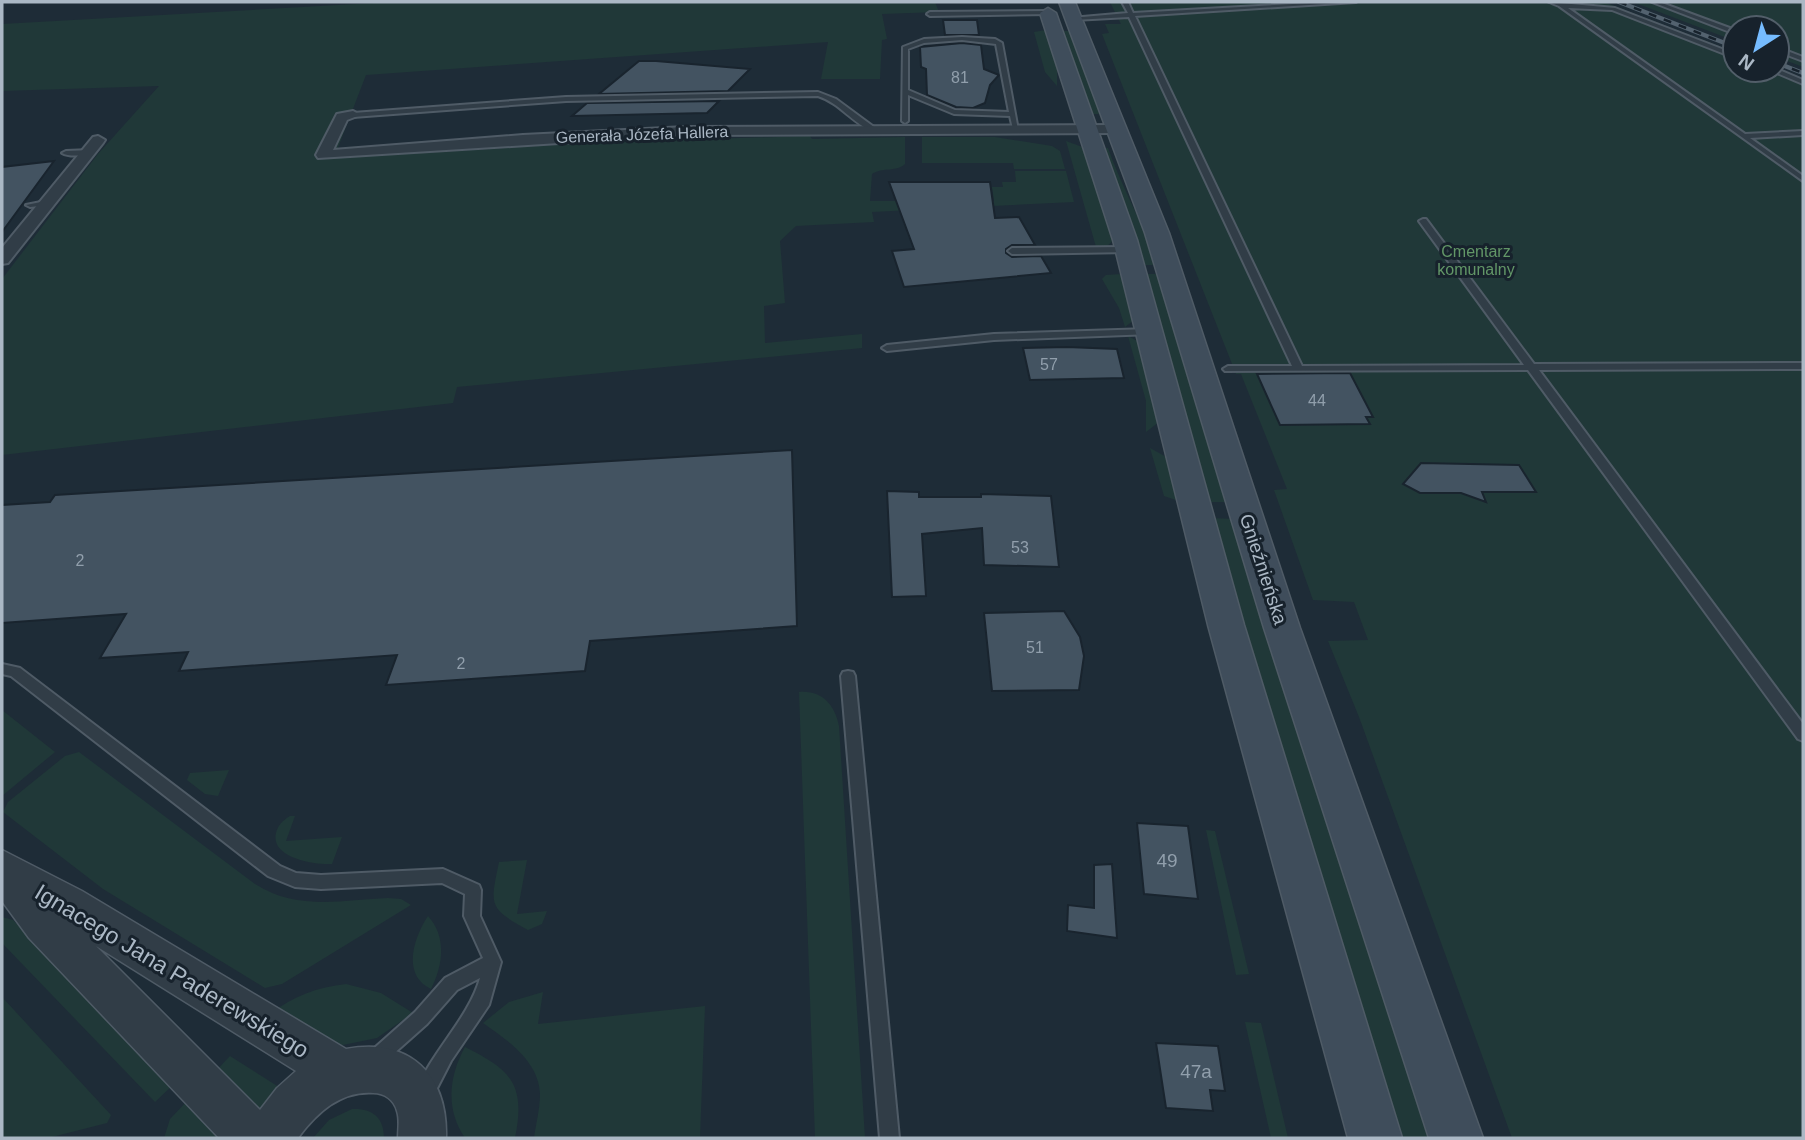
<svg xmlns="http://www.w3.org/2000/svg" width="1805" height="1140" font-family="Arial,sans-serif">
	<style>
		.green { fill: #203838 }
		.building { fill: #435361; stroke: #19242e; stroke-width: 2 }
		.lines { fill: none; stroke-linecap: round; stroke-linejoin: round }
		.service-casing { stroke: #4f5b66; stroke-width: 4 }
		.minor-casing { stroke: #4f5b66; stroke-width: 4 }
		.tertiary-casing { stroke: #4f5b66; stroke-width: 3 }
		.secondary-casing { stroke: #4f5b66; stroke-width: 3 }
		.service { fill: #313d47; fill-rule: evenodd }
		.minor { fill: #313d47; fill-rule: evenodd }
		.tertiary { fill: #313d47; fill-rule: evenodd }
		.secondary { fill: #3f4d5b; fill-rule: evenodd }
		.rail-casing { stroke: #53626f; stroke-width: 4.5 }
		.rail { stroke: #17222c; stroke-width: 2.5; stroke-dasharray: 8; stroke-linecap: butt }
		.labels { text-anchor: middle; stroke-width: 6; stroke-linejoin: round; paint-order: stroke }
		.number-label { font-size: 16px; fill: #919fac }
		.far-street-label { font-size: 16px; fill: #abb8c5; stroke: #17222c }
		.far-park-label { font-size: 16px; fill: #629667; stroke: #17222c }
		.street-label { font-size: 19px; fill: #abb8c5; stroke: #17222c }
		.near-number-label { font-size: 19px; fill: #919fac }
		.near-street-label { font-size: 23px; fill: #abb8c5; stroke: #17222c }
	</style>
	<rect width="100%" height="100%" fill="#1e2c37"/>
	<path class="green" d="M391,2h544l4,10 -57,2 5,25 -5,1 -2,39h-59l7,-37 -462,33 -32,83 273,-16 203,-6 2,3 93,-2v27c-8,8 -23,3 -33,10l-2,27h124l-2,-14h11l-1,-5h14l-1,-11h51l8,31 -202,10 2,10 -78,4 -16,15 5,62 -21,3 1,37 97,-9v14l-405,39 -4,16 -451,52v-176l96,-125 61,-68 -157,5v-67z
		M1110,2h494l131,50v18l42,-1 26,10v1059h-291l-153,-421 -31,-76 40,-1 -14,-38 -41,-2 -39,-110 13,-1 -46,-115h-5l-134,-340 7,-1 -4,-9h16z
		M1633,2h170v65l-26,-10v-29h-42v13z
		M1046,30l11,34v22l-12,-14 -11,-40z
		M1061,31h10l30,83h-10z
		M922,137h73l57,9 8,5 5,18h-51l-1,-6h-91z
		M1066,141l19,7 29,92 -7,6 -11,1z
		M1103,148h5c14,40 36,77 49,117h-15z
		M1122,274l12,46 -9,7 -6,-19 -17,-29 4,-4z
		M1145,274h15l68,228h-21z
		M1128,336l11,6 20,80 -13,10v-31z
		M1150,448l18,10 11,43 -15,-5z
		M1212,518l21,1 198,619h-33z
		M799,692c23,-2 36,13 40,34l26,412h-50z
		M2,710l53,42 -53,44z
		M79,752l176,132c42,27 86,16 133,14l13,1 10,6 -129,79 -17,4 -162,-99 -100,-77 5,-10 57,-46z
		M229,770l-11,26 -13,-2 -18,-14 3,-7z
		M290,816h5l-9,25 56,-4 -10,27c-17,1 -62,-6 -56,-31 2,-8 6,-12 14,-17z
		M1206,830l9,1 34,143 -13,1z
		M527,860l-10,54 30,-3 -5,13 -14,6c-40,-22 -38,-24 -29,-68z
		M428,916c19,21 15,49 3,73 -30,-14 -17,-52 -3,-73z
		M2,917l11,3 162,163 -20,19 -153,-159z
		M346,984l35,9 32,20 -36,25 -39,8 -68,-32c23,-18 48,-27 76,-30z
		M543,992l-5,32 167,-18 -5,132h-166c2,-15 6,-29 6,-44 -1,-33 -33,-54 -57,-71l26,-21z
		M2,997l109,118 -4,8 -59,15h-46z
		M1245,1022l16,1 27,115h-17z
		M465,1047c46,23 61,37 50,91h-50c-20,-29 -16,-62 0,-91z
		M230,1056l52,33 -23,29 -46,-44z
		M190,1098l33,34 3,6h-62l6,-19z
		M352,1109c20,-1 32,8 32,29h-71l16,-18z"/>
	<path class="building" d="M943,20h34l2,15h-34z
		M962,43l19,2 3,24 15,6 -9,10 -5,18 -12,5 -17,-1 -29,-12 -1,-26 -5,-2 -1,-20z
		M639,61h17l94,8 -22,22 -129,3z
		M719,101l-12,12 -135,3 15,-13z
		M54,161l-52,71v-65z
		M889,182h101l5,36 24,-1 16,28h-23l-6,4v4l6,4 29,-1 10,17 -147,14 -12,-36 22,-2z
		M1067,347l50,2 7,29 -94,2 -7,-32z
		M1350,373l23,44h-7l4,7 -90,1 -23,-51z
		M792,450l5,176 -207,15 -5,30 -199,14 11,-30 -218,16 9,-19 -88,6 26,-44 -124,9v-118l48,-3 5,-7z
		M1421,463l98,2 17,27h-54l4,10 -25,-9h-41l-17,-9z
		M887,491l32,1v5h62v-3l70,2 8,71 -75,-2 -2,-37 -60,6 4,62 -34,1z
		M1064,611l16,26 4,19 -5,34 -87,1 -8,-78z
		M1137,823l51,3 10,73 -54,-5z
		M1112,864l5,74 -50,-7 1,-26 26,3v-43z
		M1156,1043l62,3 7,45 -15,-1 3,21 -47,-3z"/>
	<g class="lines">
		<defs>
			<path id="service" d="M1122,2h6l5,11 196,-11h27l-221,14 167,350 222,-1 -105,-144 4,-2h3l108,145 269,-1v6l-264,1 264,354v17l-5,-2 -270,-369 -303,1 -2,-2 5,-3h64l-163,-349 -55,3 -3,-2 57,-5z
				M1549,2l66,6 120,46v4l-123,-48 -44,-2 177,126 58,-3v4l-53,3 53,38v5l-244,-175z
				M1652,2h7l76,28v4z
				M1048,11l2,3 -120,2 -3,-2 3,-2z
				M962,37l33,2 7,4 16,87 -5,-1 -3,-13 -56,-2 -46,-19v26l-3,2 -3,-2 1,-74 21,-8zM962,40l34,4 13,68 -54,-2 -47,-20v-41l16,-6z
				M1777,47l26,10v4l-26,-10z
				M1777,69l26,11v4l-33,-14z
				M818,92l18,7 42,31 -4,2c-21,-8 -34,-29 -56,-36l-252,5 -213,16 -3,-2 3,-2 213,-16z
				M91,150l1,2c-7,4 -23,5 -30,1l4,-2z
				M46,201l4,2 -1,2 -19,2 -4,-2z
				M1127,247l4,3 -1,2 -118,2 -4,-3 4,-3z
				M1149,329l3,1v4l-158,6 -107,11 -5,-3 5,-3 107,-11z
				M2,664l18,4 260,198 16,7 25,2 122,-6 36,16 2,5 -1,26 21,46 -12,43 -38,56 -19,37 -7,2 -7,-2 -2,-7c16,-40 53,-73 64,-113l-23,12 -30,34 -45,40 -6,3 -6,-3 -3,-6 3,-6 45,-40 30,-34 38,-20 -19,-42 1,-22 -23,-11 -121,6 -26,-2 -27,-11 -257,-200 -9,-2z
				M848,671l5,1 2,4 44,462h-19l-39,-462 2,-4z"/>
			<path id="minor" d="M353,111l7,4 -13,5 -14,30 190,-15 163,-8 431,-2 7,4 -7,4 -431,2 -368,23 -2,-3 21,-41z
				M98,136l7,4 -2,3 -95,120 -6,1v-16l91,-111z"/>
			<path id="tertiary" d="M2,850l80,41 264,158c64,-12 102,26 100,89h-48c0,-9 2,-18 -1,-27 -3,-11 -12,-18 -24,-18 -33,-2 -56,20 -75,45h-79l-190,-200 -27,-37zM96,946l200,125 -19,17 -17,22z"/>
			<path id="secondary" d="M1059,2h16l94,231 131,395 183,510h-54l-165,-510 -119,-395z
				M1048,8l8,5 81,227 107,385 158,513h-54l-140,-513 -95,-385 -73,-227z"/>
		</defs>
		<use href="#service" class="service-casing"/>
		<use href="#minor" class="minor-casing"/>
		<use href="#tertiary" class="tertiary-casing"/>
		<use href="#secondary" class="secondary-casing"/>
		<use href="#service" class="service"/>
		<use href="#minor" class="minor"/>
		<use href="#tertiary" class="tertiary"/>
		<use href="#secondary" class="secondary"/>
		<defs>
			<path id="rail" d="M1619,2l116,45
				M1777,63l26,10"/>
		</defs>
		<use href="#rail" class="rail-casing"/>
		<use href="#rail" class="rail"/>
	</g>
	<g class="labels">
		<g class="number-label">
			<text x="960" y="83">81</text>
			<text x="1049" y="370">57</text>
			<text x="1317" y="406">44</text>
			<text x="1020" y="553">53</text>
			<text x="80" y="566">2</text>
			<text x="1035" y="653">51</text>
			<text x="461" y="669">2</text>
		</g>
		<g class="far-street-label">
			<text transform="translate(642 134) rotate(-2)" y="6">Generała Józefa Hallera</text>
		</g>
		<g class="far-park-label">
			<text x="1476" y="257">Cmentarz<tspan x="1476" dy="18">komunalny</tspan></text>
		</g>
		<g class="street-label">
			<text transform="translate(1264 569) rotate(72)" y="7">Gnieźnieńska</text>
		</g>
		<g class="near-number-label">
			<text x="1167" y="867">49</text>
			<text x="1196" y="1078">47a</text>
		</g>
		<g class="near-street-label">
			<text transform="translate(172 971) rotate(31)" y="8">Ignacego Jana Paderewskiego</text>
		</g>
	</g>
	<rect width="1805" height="1140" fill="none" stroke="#abb8c5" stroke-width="7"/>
	<g transform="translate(1756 49) rotate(216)"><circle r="33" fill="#17222c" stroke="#525e69" stroke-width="2"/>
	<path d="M0-5L12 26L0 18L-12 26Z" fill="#76bcff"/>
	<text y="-10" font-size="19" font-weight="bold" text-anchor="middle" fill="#abb8c5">N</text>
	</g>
</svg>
